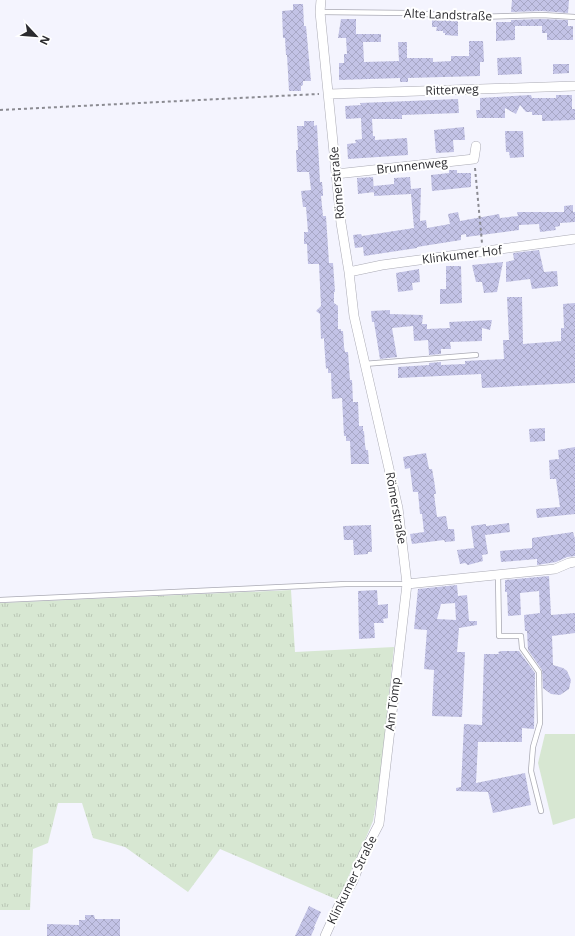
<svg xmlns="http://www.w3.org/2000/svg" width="575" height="936" font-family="'Open Sans',sans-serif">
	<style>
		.grass { fill: url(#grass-tufts) }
		.pitch { fill: #d7e7d2 }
		.building { fill: url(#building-cross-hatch); fill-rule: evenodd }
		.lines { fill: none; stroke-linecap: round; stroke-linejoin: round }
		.lane-casing { stroke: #aaaab4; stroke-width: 6 }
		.street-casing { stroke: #aaaab4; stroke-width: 10 }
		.path { stroke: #8b8b92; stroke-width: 2; stroke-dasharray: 3 3; stroke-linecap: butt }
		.lane { stroke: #fff; stroke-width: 4.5 }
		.street { stroke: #fff; stroke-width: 9 }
		.labels { text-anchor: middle; stroke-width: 4; stroke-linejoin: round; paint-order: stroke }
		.street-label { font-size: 12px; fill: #2b2b2f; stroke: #fff }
	</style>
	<defs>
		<pattern id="grass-tufts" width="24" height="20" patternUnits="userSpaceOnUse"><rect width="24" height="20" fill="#d7e7d2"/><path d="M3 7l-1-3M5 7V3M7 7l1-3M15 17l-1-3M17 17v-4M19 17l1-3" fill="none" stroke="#b9c6b5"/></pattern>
		<pattern id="building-cross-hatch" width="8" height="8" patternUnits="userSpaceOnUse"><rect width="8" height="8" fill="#c3c3e6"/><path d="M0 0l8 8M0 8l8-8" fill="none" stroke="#a8a8c6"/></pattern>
	</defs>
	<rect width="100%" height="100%" fill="#f4f4fe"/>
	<path class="grass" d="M291,590l4,62 99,-5 -14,135 -7,39 -9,21 -26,58 -118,-51 -32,43 -63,-45 -32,-9 -11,-35h-24l-10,40 -15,6 -3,61h-30v-307z"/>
	<path class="pitch" d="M545,734h30v84l-22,7 -15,-62z"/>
	<path class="building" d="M512,0h57l-1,13 -26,-2 -31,1z
		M293,4h10l1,22h2l5,55h-8v4l-2,1v5h-12l-2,-36h-1l-1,-17h-2l-1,-27 11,-1z
		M341,19h15v15h25v8h-18l1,20 35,-1 -1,-19h9v16h26v4l18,-1v-5h18v-15h14l1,21h-4v14l-72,2v4h-8v-4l-61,2v-17h5v-9h3l-1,-16h-8z
		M432,19l26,1v16l-13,-1v-2h-2v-2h-7l1,-4h-5z
		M542,19l26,1v6h5v14h-26v-7h-5v-7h-27v14l-19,1v-19h15v-2z
		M521,57l1,17 -24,1 -1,-17z
		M553,64h16v9l-16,1z
		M531,95l1,3h24v-3h16v14h3v11l-33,1v-6h-10v-3h-6l-6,-7 -4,9 -11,-6v10h-28l-1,-8h4v-12z
		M458,99l1,14 -57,2v4h-30l1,17h2v4l32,-2 1,17 -60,4 -1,-15 9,-1 -1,-3 7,-1 -1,-21 -15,1 -1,-13 16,-1 -1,-2z
		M304,121h10v5l3,-1 3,57h2l1,11v3h-2l2,20h3l3,47h4l2,29h-1v11l4,3v23h3v2h2l1,16 1,5h3l2,28h2l1,22h5l1,24h4v5h1l1,14 1,5h2l1,14h-18l-1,-23h-4v-5h-2l-2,-38 -10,1 -1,-26h-3v-5l-2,1 -2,-28v-3l-3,1 -1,-25 -4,-3 5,-5 -2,-42h-11l-1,-20h-3v-12h4l-2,-25h-3l-2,-16 10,-1 -2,-18h-12l-1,-22h2l-1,-24h7z
		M464,127l1,13h-12l1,12 -18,1 -2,-23z
		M505,131h18l1,26 -14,1 -1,-6h-3z
		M449,170h8v3h14v14l-39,4 -1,-16 18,-2z
		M373,177l1,15 -16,2 -1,-16z
		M410,177l1,12 10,-1 -1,33 6,-1 1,8 23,-4 -2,-10 10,-2 2,9 39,-7 1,4 18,-2 -1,-4h47v-6l9,-1v7h2v10l-15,1v3l-5,1 1,3 -16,2 -1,-8 -20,1v5l-53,7v-3l-5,1v5l-44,7v1l-53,8 -1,-9 -8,1 -2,-13 8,-1 1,2 52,-8 -3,-34 -37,2v-10l20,-2v-6z
		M539,250l5,22 13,-1 1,15 -26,3 -2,-10 -24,3v-20l8,-2 -1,-7z
		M503,262l-6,30 -13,1 -2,-11h-6l-4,-17z
		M446,266h15l1,37 -22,1v-15h6z
		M419,269l1,13 -8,1 1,7 -15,2 -2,-19z
		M507,297h15l1,47 38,-3v-13h3l-1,-24 12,-1v80l-93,5 -1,-14 -83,4v-11l31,-2v-2l12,-1v3l24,-1v-3l39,-2 -1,-19h6z
		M390,310v4l33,1 -1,9h5v5l23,-1 -1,-6 43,-2 -2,10 -8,-2v13l-32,1 1,7h-10v5l-12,1 -1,-15 -14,1 -1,-15 -21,2 5,29 -17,2 -6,-37h-2l-1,-11z
		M545,428v13l-15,1 -1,-13z
		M575,447v67l-38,4 -1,-9 24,-2 -4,-28h-6l-1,-19 10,-1 -1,-9z
		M426,453l3,16h3l2,11 2,14h-2l3,23 9,-1 2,13h6l1,12 -10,1 -1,-2 -32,4 -2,-10 14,-2 -2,-18h-2l-2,-22h-5l-3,-24 -5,1 -2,-12z
		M509,523l1,9 -25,3 3,19 -6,1 1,6 -15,4 -3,-2 -5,1 -3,-14 17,-2 -3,-22 15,-2v2z
		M371,525l1,27h-4v2l-14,1 -1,-15h-9l-1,-14z
		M573,532l2,7v17l-8,1 -11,5 -19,3v-6l-36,3 -1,-11 32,-3v-10z
		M549,576l2,39 24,-2v20l-23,3 1,29 10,3 4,3 4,9 -2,9 -9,6 -9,-1 -8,-6 -1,-18 -14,-20 -1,-19h-2l-1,-16 16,-2 -1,-22 -19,2 1,22 -13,1 -1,-24h-2v-12z
		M457,585l1,11 9,-1 2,26h8v4l-18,3 -2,24h8l-3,65 -30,-1 2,-46 -10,-1 3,-39 -13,-1 4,-40zM455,603l1,17 -19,-1 4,-15z
		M377,590l1,15 10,-1v14l-5,1 1,4h-10l1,15 -16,1 -1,-48z
		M502,651h17l16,22 -1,56 -12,-1v14h-44l-2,41 49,-10 6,32 -38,8 -5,-21 -32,-1v-3l5,-1 3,-63 18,1 2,-71h15l-1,-2z
		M309,906l12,6 -7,15h1l-4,9h-16z
		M85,915h9l1,4h25v17h-73v-12l32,1v-5h6z"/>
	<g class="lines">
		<defs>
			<path id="lane" d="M320,12l88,1 68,4 66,-2 33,2
				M364,364l112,-9
				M498,574l1,62h22l1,12 17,24 1,51 -7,24 -2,24 10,40
				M0,600l346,-16h61"/>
			<path id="street" d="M321,0l-1,12 21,211 8,49 5,44 44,192 9,76 -28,240 -16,31 -10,26 -14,24 -14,31
				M329,94l246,-8
				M336,174l138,-15 2,-13
				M349,272l33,-7 193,-26
				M407,584l148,-15 14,-6 6,-1"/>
		</defs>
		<use href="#lane" class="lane-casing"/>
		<use href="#street" class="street-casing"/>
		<path class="path" d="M0,110l319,-16
			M475,168l7,75"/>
		<use href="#lane" class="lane"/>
		<use href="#street" class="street"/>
	</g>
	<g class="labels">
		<g class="street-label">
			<text transform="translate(448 15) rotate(2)" y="4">Alte Landstraße</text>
			<text transform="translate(452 90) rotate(-2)" y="4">Ritterweg</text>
			<text transform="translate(412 166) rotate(-6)" y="4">Brunnenweg</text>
			<text transform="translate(337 183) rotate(-95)" y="4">Römerstraße</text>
			<text transform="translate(462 255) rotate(-7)" y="4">Klinkumer Hof</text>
			<text transform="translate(396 508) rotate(80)" y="4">Römerstraße</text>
			<text transform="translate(393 704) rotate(-83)" y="4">Am Tömp</text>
			<text transform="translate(352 880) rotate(-64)" y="4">Klinkumer Straße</text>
		</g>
	</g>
	<g transform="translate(36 36) rotate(116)" stroke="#ffffff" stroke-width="3" paint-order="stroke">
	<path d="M0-3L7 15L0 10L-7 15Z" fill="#2b2b2f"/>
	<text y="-6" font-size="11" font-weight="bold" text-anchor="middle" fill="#2b2b2f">N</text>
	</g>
</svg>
